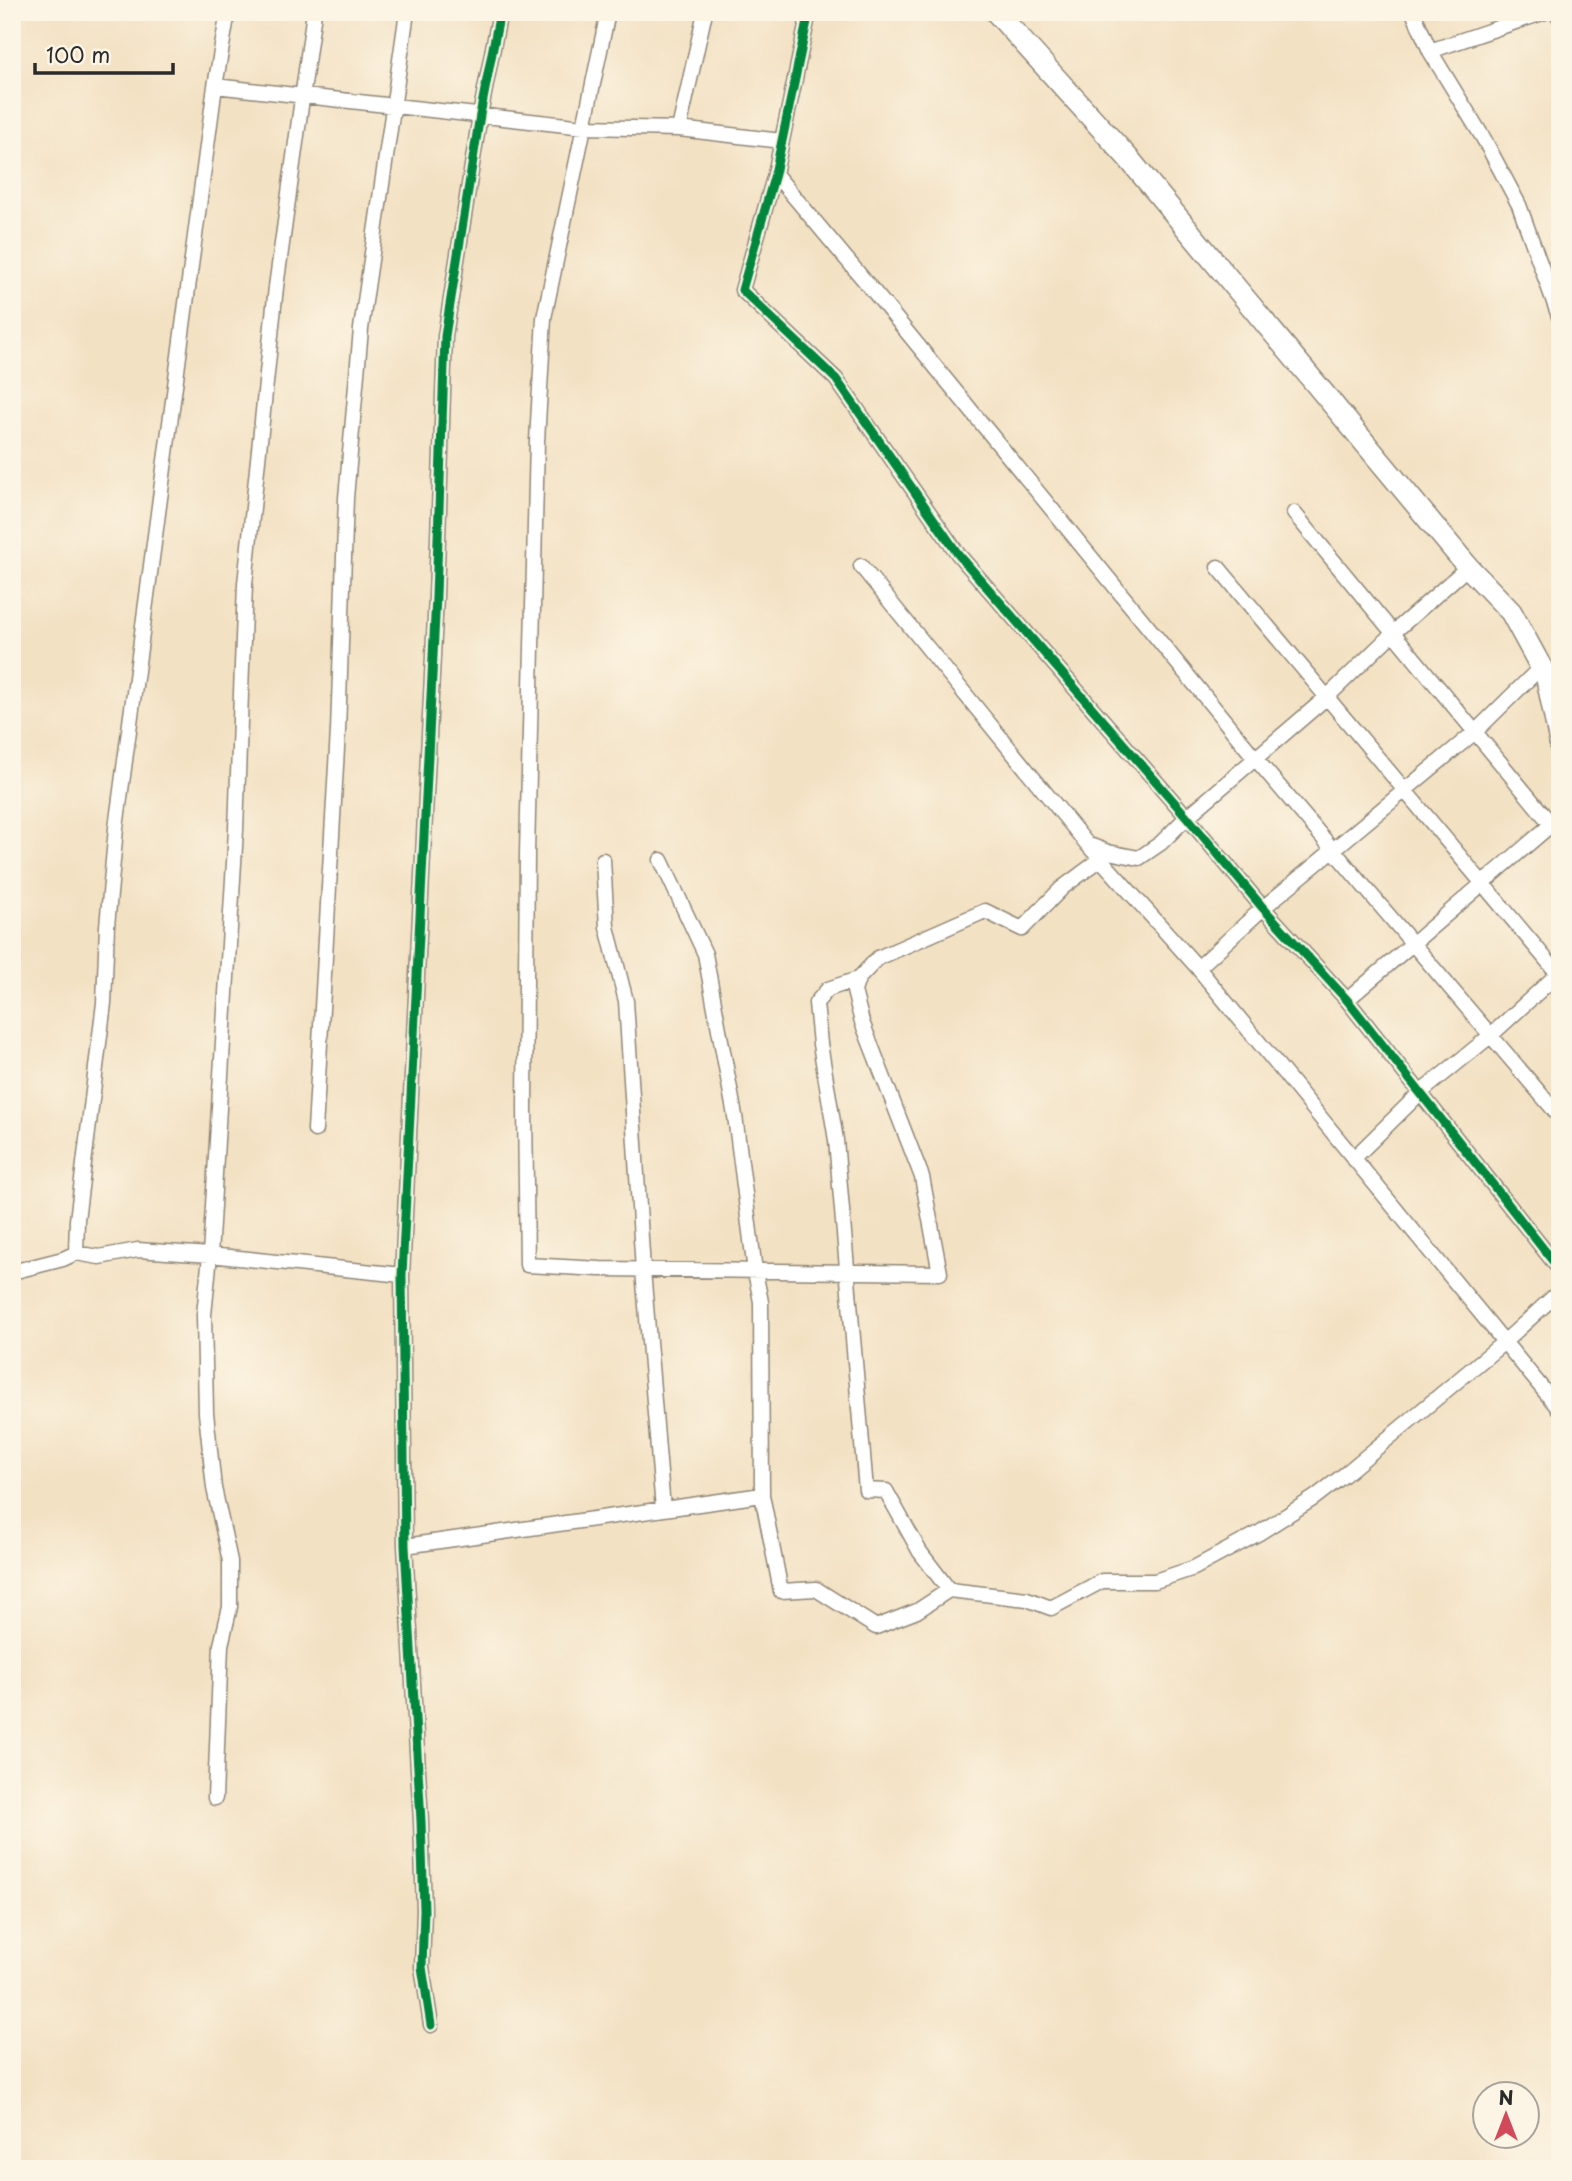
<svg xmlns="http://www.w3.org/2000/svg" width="1572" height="2181" font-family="'Playpen Sans',sans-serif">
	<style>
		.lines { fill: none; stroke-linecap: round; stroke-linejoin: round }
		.minor-casing { stroke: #8f8677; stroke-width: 17 }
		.highway-casing { stroke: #8f8677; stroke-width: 24 }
		.minor { stroke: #fff; stroke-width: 14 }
		.highway { stroke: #fff; stroke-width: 21 }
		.cycleway-casing { stroke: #fcf5e5; stroke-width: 13 }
		.cycleway { stroke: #00873e; stroke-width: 9 }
	</style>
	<rect width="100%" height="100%" fill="#fcf5e5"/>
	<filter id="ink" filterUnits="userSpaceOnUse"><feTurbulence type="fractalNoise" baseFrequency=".0143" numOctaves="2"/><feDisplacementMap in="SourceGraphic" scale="14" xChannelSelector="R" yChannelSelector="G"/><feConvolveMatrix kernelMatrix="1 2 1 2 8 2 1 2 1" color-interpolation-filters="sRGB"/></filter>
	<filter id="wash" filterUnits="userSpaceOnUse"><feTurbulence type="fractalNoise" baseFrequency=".00686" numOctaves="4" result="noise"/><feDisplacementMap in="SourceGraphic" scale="28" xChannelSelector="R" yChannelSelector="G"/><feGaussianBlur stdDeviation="1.57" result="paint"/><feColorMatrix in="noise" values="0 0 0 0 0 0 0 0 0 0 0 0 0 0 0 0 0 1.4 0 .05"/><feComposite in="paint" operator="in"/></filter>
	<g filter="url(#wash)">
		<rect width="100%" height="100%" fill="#f3e1c3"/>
	</g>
	<g filter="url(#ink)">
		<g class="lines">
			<defs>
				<path id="minor" d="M608,12l-64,306 -7,123 -10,413 -2,253 2,158 73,4 340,4 -18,-96 -60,-155 -8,-31 4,-12
					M809,12l-34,162 -33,116 94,89 122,175 229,263 76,91 84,92 213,270
					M1413,12l17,39 55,90 34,64 41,114
					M1557,12l3,7
					M1430,51l115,-39
					M215,86l369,41 95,2 103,12
					M679,129l26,-117
					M775,174l105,125 375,459 305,359
					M1294,513l257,311
					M861,566l226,278 111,124 362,442
					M1218,567l342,409
					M1542,672l18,87
					M1092,846l16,6 31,6 22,-15 26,-26 140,-120 67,-65 74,-65
					M603,860l4,67 19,74 17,269 20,239
					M1198,968l65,-60 212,-176 66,-65
					M1347,1000l213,-183
					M315,1130l23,-399 8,-233 15,-169 46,-317
					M1353,1159l67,-66 69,-56 71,-65
					M76,1253l1,-33 27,-217 3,-77 9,-98 99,-742 13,-74
					M12,1272l51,-13 13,-6 23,4 39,-7 72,5 192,20
					M762,1495l19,96 35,-2 60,38 41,-16 32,-21 78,9 24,9 51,-27h53l39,-13 65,-35 55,-35 30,-23 159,-132 57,-52
					M405,1546l357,-51 -1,-193 -6,-31 -20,-155 -30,-162 -44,-94
					M949,1590l-29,-38 -34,-61 -20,-1 -30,-350 -16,-96 -4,-41 12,-14 30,-10 20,-21 107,-47 37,18 40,-41 39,-29
					M215,1798l6,-153 9,-38v-46l-16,-73 -8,-75 -2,-98 6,-60 26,-425 9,-246 31,-297 38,-275
					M431,2025l-9,-58 2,-57 -3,-89 -16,-275 -3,-271 34,-679 9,-260 35,-221 20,-103"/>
				<path id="highway" d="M996,12l133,147 339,408 43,45 30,55 19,22"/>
			</defs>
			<use href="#minor" class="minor-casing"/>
			<use href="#highway" class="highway-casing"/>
			<use href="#minor" class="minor"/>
			<use href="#highway" class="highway"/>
			<defs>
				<path id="cycleway" d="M809,12l-34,162 -33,116 94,89 122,175 229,263 76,91 84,92 213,270
					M431,2025l-9,-58 2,-57 -3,-89 -16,-275 -3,-271 34,-679 9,-260 35,-221 20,-103"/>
			</defs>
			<use href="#cycleway" class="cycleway-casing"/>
			<use href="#cycleway" class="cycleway"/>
		</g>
	</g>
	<rect width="1572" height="2181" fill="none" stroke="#fcf5e5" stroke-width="42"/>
	<g transform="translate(1506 2115)"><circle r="33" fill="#fcf5e5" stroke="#a8a49b" stroke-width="2"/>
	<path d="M0-5L12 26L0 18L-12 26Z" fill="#d1495b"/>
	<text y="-10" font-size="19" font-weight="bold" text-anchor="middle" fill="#2b2b2b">N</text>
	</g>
	<path d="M35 63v10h138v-10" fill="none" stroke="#2b2b2b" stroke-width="3.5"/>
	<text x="46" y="63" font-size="21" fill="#2b2b2b" stroke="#fcf5e5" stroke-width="5" paint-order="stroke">100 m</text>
</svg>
